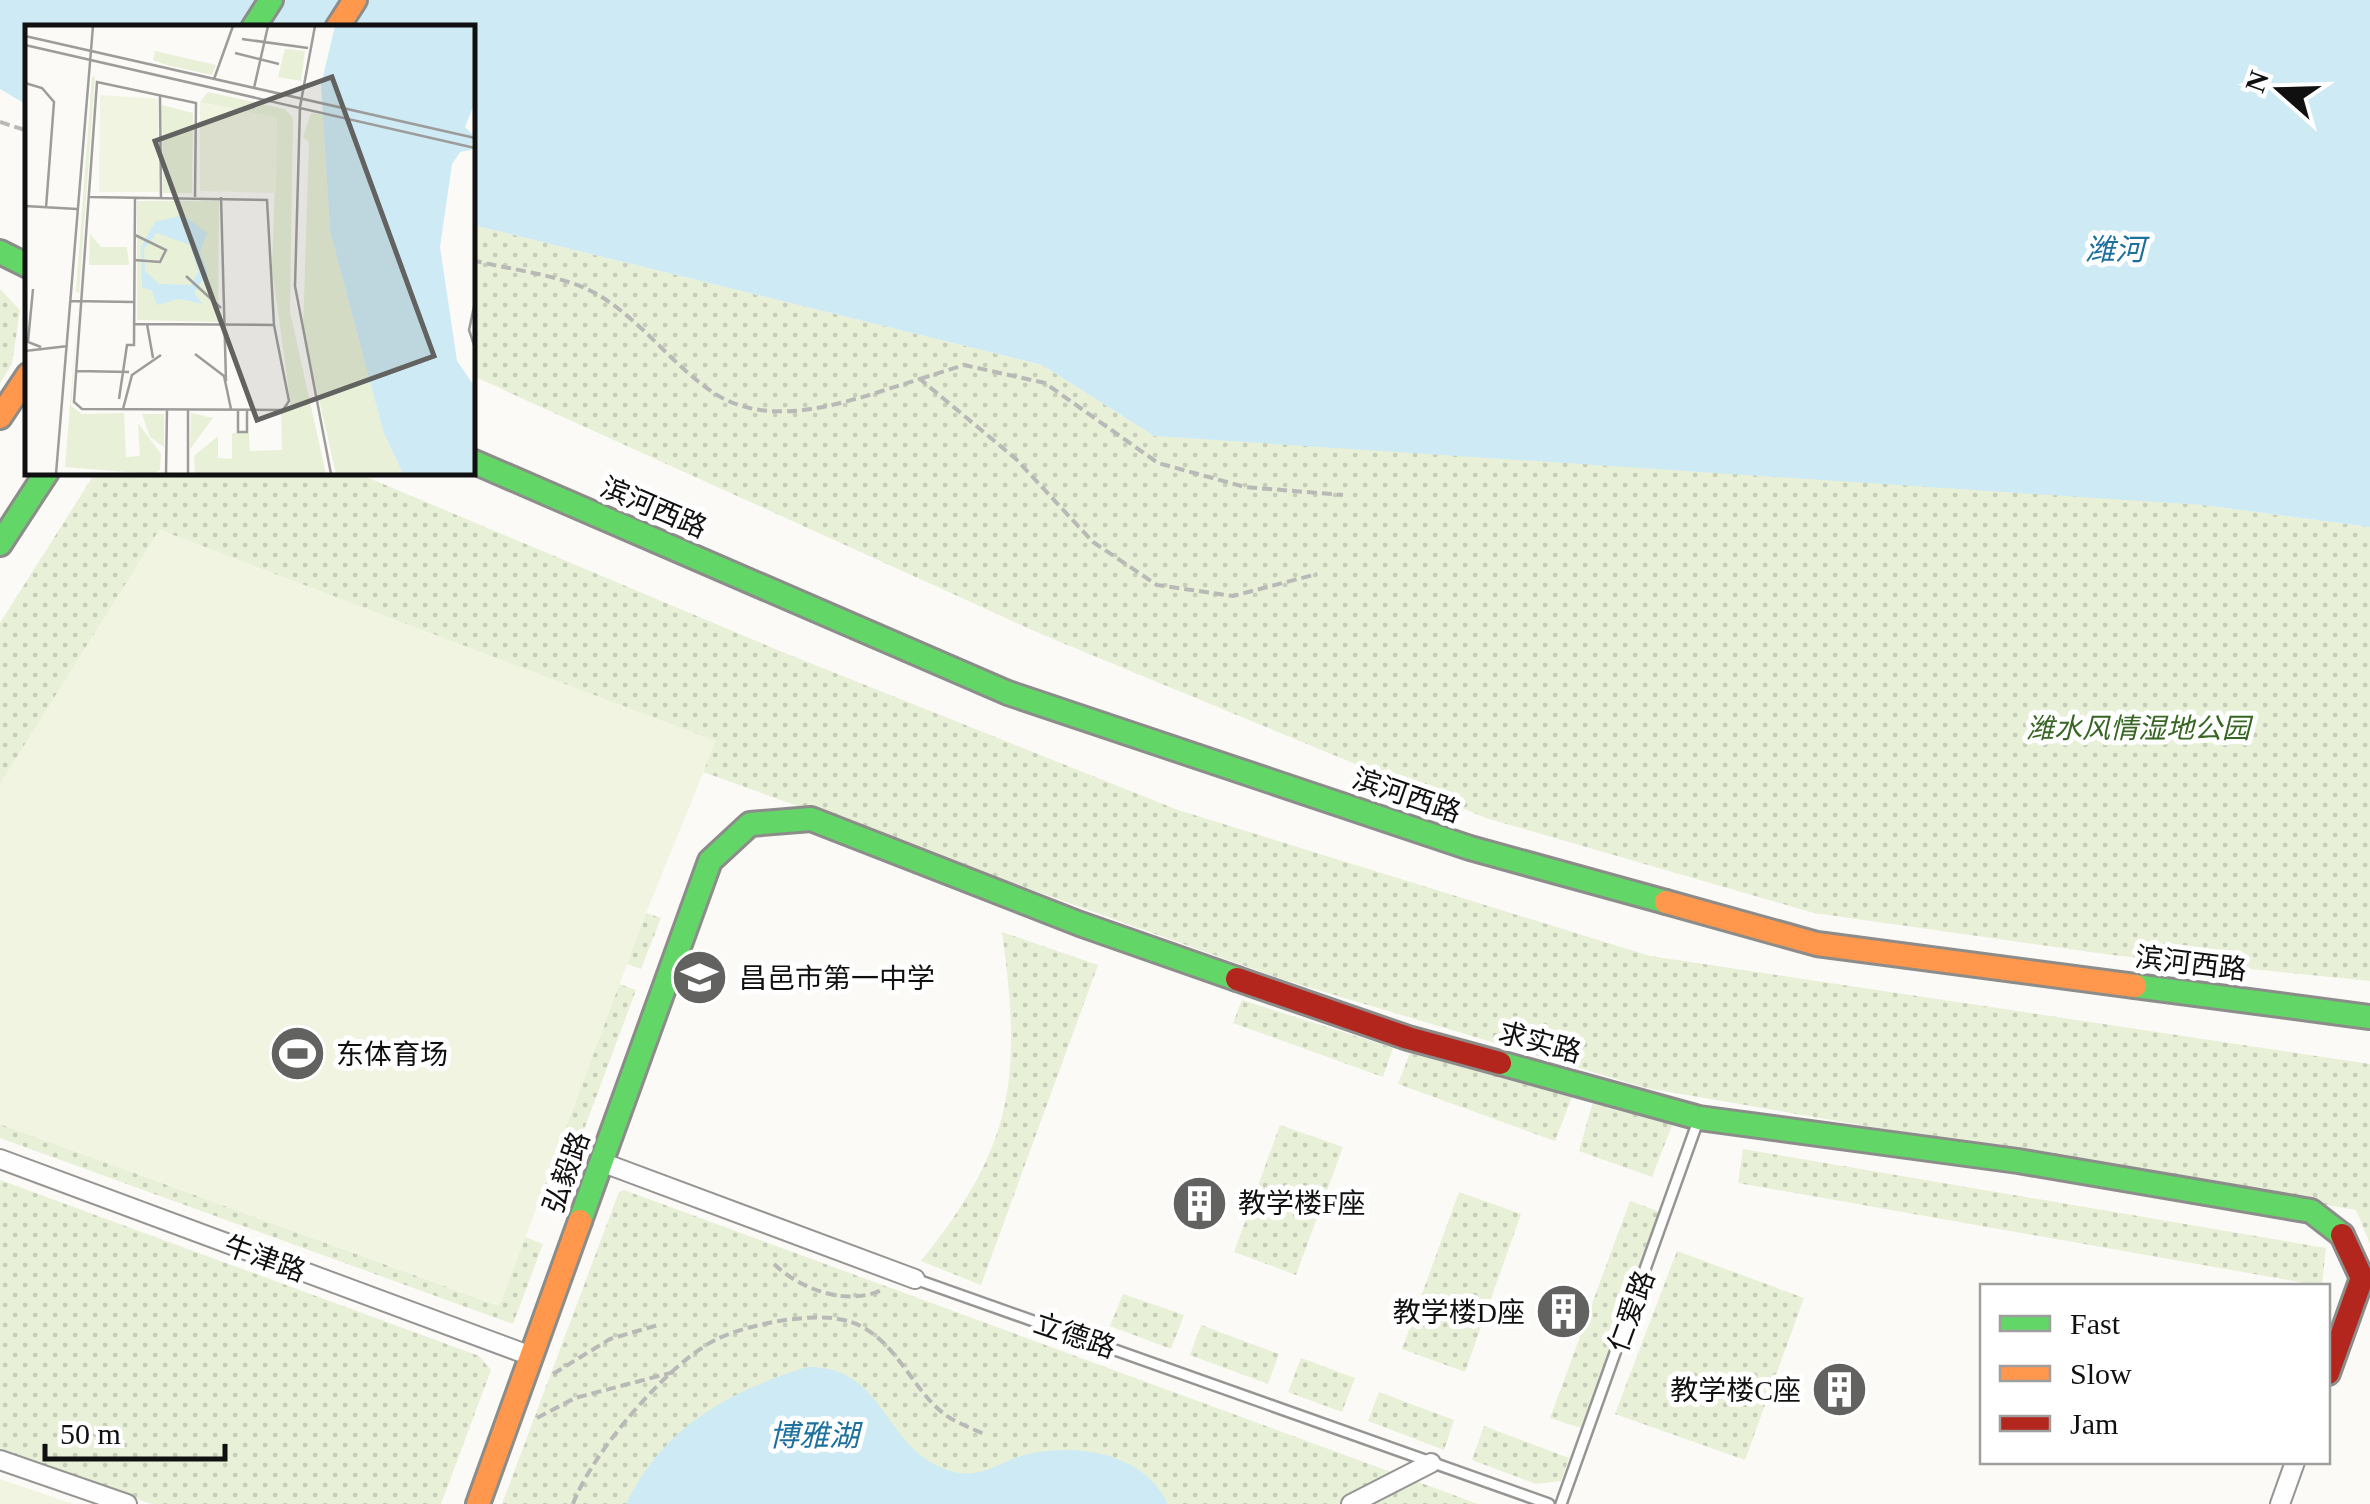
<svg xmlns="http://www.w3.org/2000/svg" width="2370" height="1504" font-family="'Times New Roman','Noto Sans SC',serif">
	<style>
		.green { fill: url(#green-dots) }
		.pitch { fill: #f0f4e1 }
		.water { fill: #ceeaf4 }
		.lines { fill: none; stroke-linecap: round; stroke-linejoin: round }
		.lane-casing { stroke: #969594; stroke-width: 14 }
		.street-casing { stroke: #969594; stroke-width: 22 }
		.fast-casing { stroke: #8c8c8a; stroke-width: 28 }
		.slow-casing { stroke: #8c8c8a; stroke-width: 28 }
		.jam-casing { stroke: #8c8c8a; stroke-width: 28 }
		.path { stroke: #b9b9b8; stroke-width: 4; stroke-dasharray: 10 5; stroke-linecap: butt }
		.lane { stroke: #fefefe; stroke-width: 9 }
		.street { stroke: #fefefe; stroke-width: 18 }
		.fast { stroke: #63d668; stroke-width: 22 }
		.slow { stroke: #ff974d; stroke-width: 22 }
		.jam { stroke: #b3261e; stroke-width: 22 }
		.labels { text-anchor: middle; stroke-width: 10; stroke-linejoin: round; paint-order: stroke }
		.street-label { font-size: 28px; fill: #101010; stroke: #fff }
		.park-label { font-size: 28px; font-style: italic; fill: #376522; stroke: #fff }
		.poi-label { font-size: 28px; fill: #101010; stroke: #fff; text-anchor: start }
		.water-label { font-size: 30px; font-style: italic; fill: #1e719d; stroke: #fff }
		.inset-road { fill: none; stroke: #9d9c9a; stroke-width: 2.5 }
		.view { fill: #626260; fill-opacity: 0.15; stroke: #626260; stroke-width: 5 }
		.inset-edge { fill: none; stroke: #101010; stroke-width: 5 }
	</style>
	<defs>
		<pattern id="green-dots" width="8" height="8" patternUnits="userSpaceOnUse" patternTransform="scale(2.5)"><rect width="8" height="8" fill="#e8f0d7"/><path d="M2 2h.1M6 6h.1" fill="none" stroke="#c6cdb8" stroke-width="1.8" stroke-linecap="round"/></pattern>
	</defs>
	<rect width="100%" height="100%" fill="#fbfaf6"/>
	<path class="green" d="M473,225l569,140 112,71 973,59 243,32v454l-258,-26 -298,-42 -328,-95 -445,-184 -568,-258z
		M0,289l20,21 -8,54 -12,19z
		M95,473h262l418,176 403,161 472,146 720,108v180l-14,-34 -710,-122 -365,-109 -578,-207 11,-30 -554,-212 -160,254v-161z
		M646,913l15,5 -20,51 -14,-5z
		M1002,932l96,33 -117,320 -60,-24c94,-116 101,-185 81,-329z
		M619,984l17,6 -79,212 -21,6z
		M1242,1000l151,48 -10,29 -150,-54z
		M1410,1053l162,44 -17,44 -157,-57z
		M1593,1102l80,21 -21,54 -73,-26z
		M0,1124l499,182 26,-69 18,7 -30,80 -513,-186z
		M1280,1125l63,22 -47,128 -62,-23z
		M1743,1149l583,99 -4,38 -584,-103z
		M0,1180l479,176 12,14 -50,134h-290l-151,-54z
		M624,1190l854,314h-976l117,-312z
		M1459,1192l62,22 -56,158 -63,-23z
		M1630,1201l30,11 -79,216 -31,-10z
		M1677,1251l127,47 -59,162 -130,-46z
		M1123,1294l61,21 -13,34 -61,-23z
		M1201,1325l78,29 -11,30 -78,-29z
		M1301,1358l54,20 -13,34 -54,-20z
		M1379,1392l75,28 -10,30 -76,-29z
		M1484,1426l85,32 -8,23 -25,3 -64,-24z"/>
	<path class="pitch" d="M159,530l557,211 -70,172 -146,393 -500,-182v-340z
		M0,1479l73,25h-73z"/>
	<path class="water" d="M0,0h2370v527l-167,-22 -1049,-69 -112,-71 -569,-140 -1,-197h-444l-1,77 -27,-16z
		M807,1367c81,-2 75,87 148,105 28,7 48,-12 73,-18 51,-11 116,-1 140,50h-542c37,-77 103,-113 181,-137z"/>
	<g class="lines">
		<defs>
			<path id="lane" d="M915,1279l634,225
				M1561,1504l137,-383"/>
			<path id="street" d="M0,1159l531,197
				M601,1162l314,117
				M0,1460l127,44
				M1351,1504l80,-41
				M2280,1504l15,-42"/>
			<path id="fast" d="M253,28l18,-28
				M0,252l28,14
				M472,461l536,232 462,155 196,54
				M0,544l47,-72
				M2135,986l235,31
				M1500,1063l199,55 319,43 293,50 31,24
				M580,1221l130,-360 40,-37 61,-5 269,105 157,55"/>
			<path id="slow" d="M337,28l18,-28
				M0,417l28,-42
				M1666,902l151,42 318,42
				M478,1504l102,-283"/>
			<path id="jam" d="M1237,979l171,59 92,25
				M2328,1373l34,-95 -20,-43"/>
		</defs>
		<use href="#lane" class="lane-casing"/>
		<use href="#street" class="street-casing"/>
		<use href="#fast" class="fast-casing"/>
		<use href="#slow" class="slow-casing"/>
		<use href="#jam" class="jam-casing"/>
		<path class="path" d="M0,122l28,9
			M472,260c35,9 88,15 119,31 48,25 79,73 123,102 61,40 143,5 206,-14l96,80 77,83 64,43 76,11 84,-22
			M920,379l44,-14 81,18 113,80 87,24 98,8
			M774,1264c27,26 74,43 110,25
			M553,1374l57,-35 48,-14
			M537,1418l38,-20 99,-26
			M573,1504c18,-50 96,-142 144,-165 32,-15 100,-29 134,-17 44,15 60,66 92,91 11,9 28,15 41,21"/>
		<use href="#lane" class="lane"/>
		<use href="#street" class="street"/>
		<use href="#fast" class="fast"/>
		<use href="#slow" class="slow"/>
		<use href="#jam" class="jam"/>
	</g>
	<defs>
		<symbol id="school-disc" viewBox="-11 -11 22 22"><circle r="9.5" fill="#626260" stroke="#fff"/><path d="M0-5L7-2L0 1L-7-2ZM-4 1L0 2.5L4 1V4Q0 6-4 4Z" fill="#fff"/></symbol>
		<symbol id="stadium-disc" viewBox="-11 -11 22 22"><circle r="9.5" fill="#626260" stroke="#fff"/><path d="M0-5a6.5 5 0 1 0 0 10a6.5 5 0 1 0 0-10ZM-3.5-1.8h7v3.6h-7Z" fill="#fff"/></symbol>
		<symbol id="building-disc" viewBox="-11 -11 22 22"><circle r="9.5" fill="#626260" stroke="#fff"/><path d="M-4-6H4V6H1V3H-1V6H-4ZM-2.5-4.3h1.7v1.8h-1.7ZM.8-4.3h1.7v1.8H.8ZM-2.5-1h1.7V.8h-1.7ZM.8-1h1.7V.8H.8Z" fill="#fff"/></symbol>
	</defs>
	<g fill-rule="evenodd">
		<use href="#school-disc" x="668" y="946" width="63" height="63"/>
		<use href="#stadium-disc" x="266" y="1022" width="63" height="63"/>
		<use href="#building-disc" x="1168" y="1172" width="63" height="63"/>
		<use href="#building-disc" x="1532" y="1280" width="63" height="63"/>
		<use href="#building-disc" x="1808" y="1358" width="63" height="63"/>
	</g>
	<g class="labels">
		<g class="street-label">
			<text transform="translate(654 507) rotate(23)" y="10">滨河西路</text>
			<text transform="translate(1407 795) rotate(19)" y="10">滨河西路</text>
			<text transform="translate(2191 963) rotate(7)" y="10">滨河西路</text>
			<text transform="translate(1540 1042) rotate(15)" y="10">求实路</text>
			<text transform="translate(566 1172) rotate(-70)" y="10">弘毅路</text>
			<text transform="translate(265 1258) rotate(20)" y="10">牛津路</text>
			<text transform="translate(1631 1311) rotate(-70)" y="10">仁爱路</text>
			<text transform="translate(1075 1335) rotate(19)" y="10">立德路</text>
		</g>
		<g class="park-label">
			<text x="2138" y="738">潍水风情湿地公园</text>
		</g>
		<g class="poi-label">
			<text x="739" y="988">昌邑市第一中学</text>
			<text x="336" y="1064">东体育场</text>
			<text x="1238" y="1213">教学楼F座</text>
			<text x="1525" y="1322" text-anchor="end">教学楼D座</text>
			<text x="1801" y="1400" text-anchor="end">教学楼C座</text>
		</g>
		<g class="water-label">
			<text x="2115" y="260">潍河</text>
			<text x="814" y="1446">博雅湖</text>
		</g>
	</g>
	<g transform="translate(25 25)">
		<rect width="450" height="450" fill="#fbfaf6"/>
		<path d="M260,24l20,2 -4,30 -23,-4zM130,26l61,14 -4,10 -45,-10 -14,-5zM67,51l3,1 -16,216 -3,-1zM183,67l77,17 8,9 -3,194 36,162h-131l-1,-18 24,-20v22l14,1v-26h17l1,18 32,-1 -1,-37 10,-7 -19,-137 5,-151 -77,-16zM137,80l31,8 -1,80h-29zM286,88l12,2 7,116 53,200 20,43h-67l-33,-145 6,-187 -6,-5zM112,176h82l-1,121 -81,-2zM65,209l11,13h26l2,18h-40zM53,283l-7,98 11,8 42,-1 2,44 14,-1 -2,-33 23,31 -1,16 -8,4 -87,-7zM166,388l22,5 -23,31zM117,389h22v33l-14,-10z" fill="#e8f0d7"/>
		<path d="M75,70l58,4 1,93h-60zM175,77l77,16 -1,75 -76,-2z" fill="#f0f4e1"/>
		<path d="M310,1h140v76l-10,25 8,8 -2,15 -11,2 -8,12 -12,83 17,114 16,23 2,90h-72l-20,-43 -53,-200 -9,-146zM158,190l24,18 -7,19 8,21 -14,20 9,11 -24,-5 -22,6 -5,-14 -10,-4 -1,-40 14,-25zM132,208l33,12 8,27 -7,13 -32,-1 -14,-13 -1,-22z" fill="#ceeaf4" fill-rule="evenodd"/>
		<path class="inset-road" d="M290,1l-15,81 -5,179 36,188M0,11l450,102M217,14l66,9M0,20l450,103M210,28l44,11M189,54l19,-53M0,58l17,5 12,14 -8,106M229,63l14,-62M135,71l1,102M450,155v32M65,172l177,3 7,125 15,76 -6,9 -201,-1 -8,-7 23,-320 99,21 -1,94M196,172l5,184M0,181l52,3M109,235l26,2 6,-12 -31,-15M161,251l35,32M8,264l-5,53 13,5M46,276l62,1M450,277l-6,28 6,18M110,299l139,1M122,299l6,34M0,326l43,-5M170,329l29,22 7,33M52,346l52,1M94,374l8,-54h7l1,-148M98,384l9,-34 29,-20M213,385v22h9v-23M31,449l37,-448M141,449l1,-65M163,449v-65"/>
		<path class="view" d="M307,52l102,279 -177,64 -102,-279z"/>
		<rect width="450" height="450" class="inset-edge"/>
	</g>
	<rect x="1980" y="1284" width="350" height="180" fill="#ffffff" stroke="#9f9f9f" stroke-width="2.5"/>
	<rect x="2000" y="1316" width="50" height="15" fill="#63d668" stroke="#9f9f9f" stroke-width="2.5"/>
	<text x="2070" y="1334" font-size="30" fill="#101010">Fast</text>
	<rect x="2000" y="1366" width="50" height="15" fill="#ff974d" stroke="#9f9f9f" stroke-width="2.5"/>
	<text x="2070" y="1384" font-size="30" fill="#101010">Slow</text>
	<rect x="2000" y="1416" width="50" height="15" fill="#b3261e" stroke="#9f9f9f" stroke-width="2.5"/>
	<text x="2070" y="1434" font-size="30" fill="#101010">Jam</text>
	<g transform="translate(2280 90) rotate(290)" stroke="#ffffff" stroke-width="8" paint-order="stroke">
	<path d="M0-8L18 38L0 25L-18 38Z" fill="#101010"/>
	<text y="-15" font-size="28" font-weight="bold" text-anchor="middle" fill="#101010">N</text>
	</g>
	<path d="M45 1444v15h180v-15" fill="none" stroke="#101010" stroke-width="5"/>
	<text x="60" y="1444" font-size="30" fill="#101010" stroke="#ffffff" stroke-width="8" paint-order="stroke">50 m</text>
</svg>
